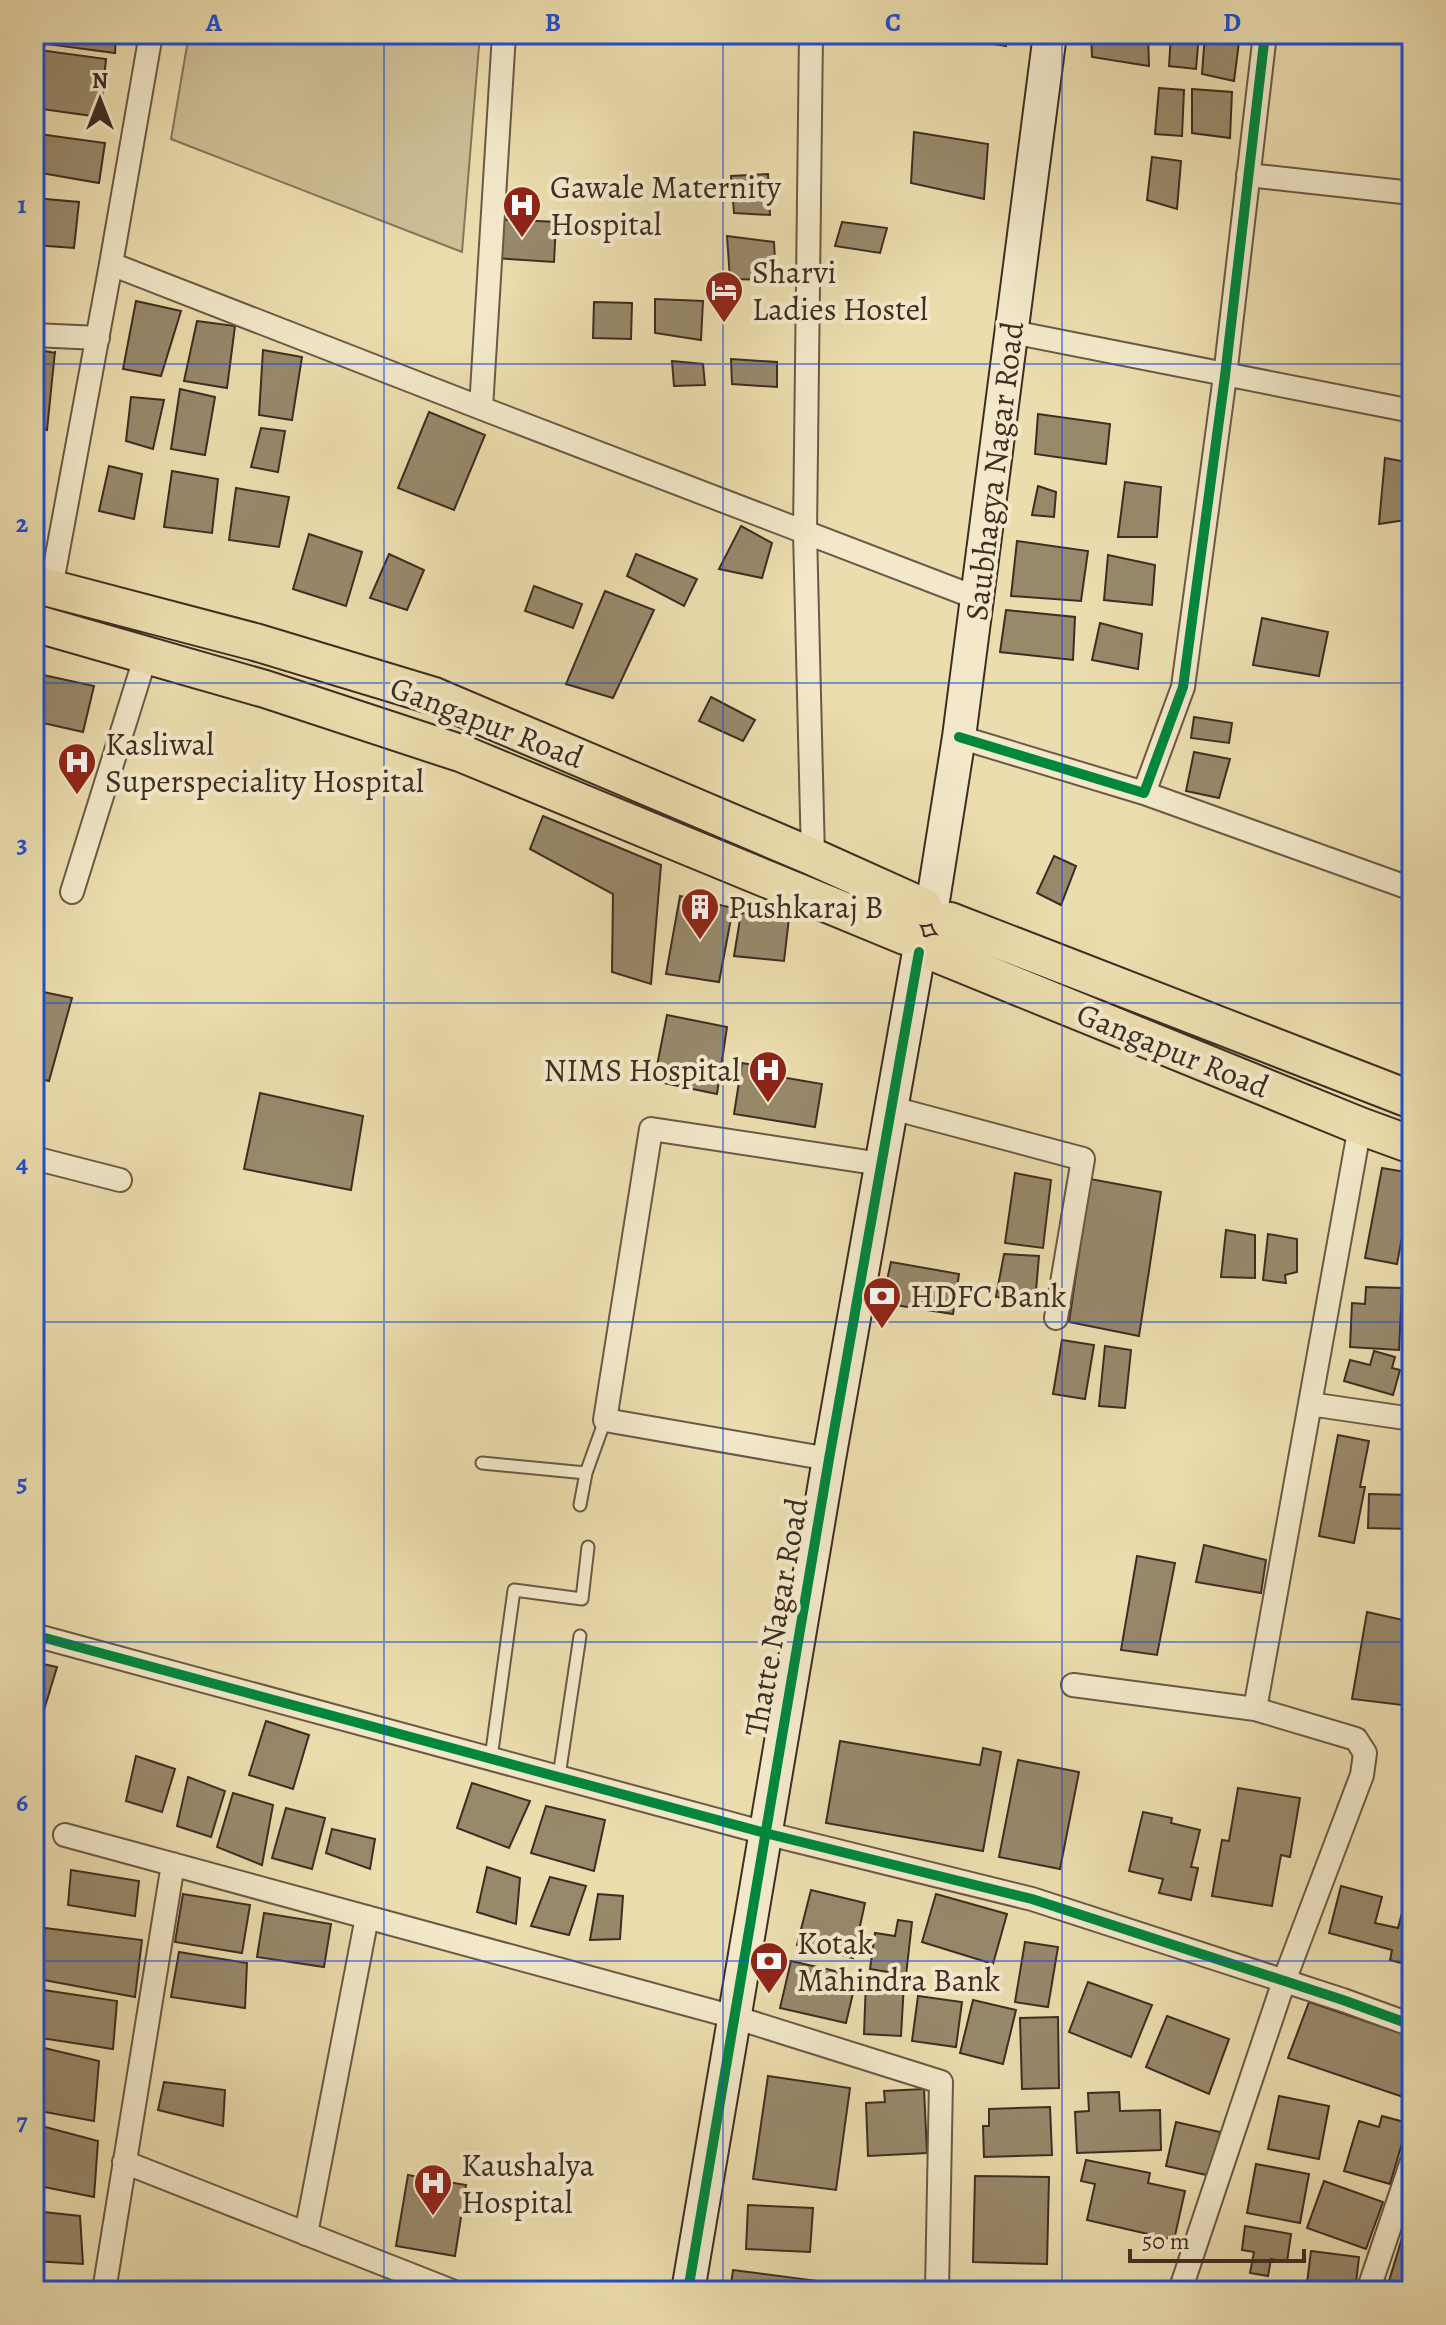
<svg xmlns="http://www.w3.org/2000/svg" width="1446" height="2325" font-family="Alegreya,serif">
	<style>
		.green { fill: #cebf96; stroke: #86765c; stroke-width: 2 }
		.building { fill: #98896b; stroke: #3e2d23; stroke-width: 2 }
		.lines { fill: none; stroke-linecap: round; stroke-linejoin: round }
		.lane-casing { stroke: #6a5946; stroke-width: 15 }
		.street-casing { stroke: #6a5946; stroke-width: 26 }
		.secondary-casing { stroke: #3e2d23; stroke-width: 36 }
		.primary-casing { stroke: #3e2d23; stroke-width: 40 }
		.lane { stroke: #f3e9ca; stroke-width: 11 }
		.street { stroke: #f3e9ca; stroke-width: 22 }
		.secondary { stroke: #f3e9ca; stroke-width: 32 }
		.primary { stroke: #ecddae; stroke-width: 36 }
		.cycleway-casing { stroke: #f3e9ca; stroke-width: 15 }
		.cycleway { stroke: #00873e; stroke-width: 10 }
		.grid { fill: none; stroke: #1d4ed8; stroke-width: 2; stroke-opacity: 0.55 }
		.labels { text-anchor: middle; stroke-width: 8; stroke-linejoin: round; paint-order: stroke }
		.poi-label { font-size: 32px; fill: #3e2d23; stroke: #f3e9ca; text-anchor: start }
		.street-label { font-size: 32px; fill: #3e2d23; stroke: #f3e9ca }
		.neatline { fill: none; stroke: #1d4ed8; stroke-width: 3 }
		.grid-label { font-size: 26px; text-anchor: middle; font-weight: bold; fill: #1d4ed8 }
	</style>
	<rect width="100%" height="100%" fill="#ecddae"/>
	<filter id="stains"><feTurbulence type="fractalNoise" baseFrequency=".0025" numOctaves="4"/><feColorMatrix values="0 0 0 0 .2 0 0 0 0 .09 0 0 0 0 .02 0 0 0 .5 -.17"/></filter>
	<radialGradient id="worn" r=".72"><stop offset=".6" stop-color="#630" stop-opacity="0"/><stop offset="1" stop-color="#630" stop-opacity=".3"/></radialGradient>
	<path class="green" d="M189,34h291l-18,218 -291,-113z"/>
	<path class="building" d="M40,34h76l-1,19 -76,-10z
		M971,34h35v12l-36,-6z
		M1091,34h57l1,32 -57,-9z
		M1171,34h28l-3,35 -27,-3z
		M1205,34h35l-6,47 -32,-7z
		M39,50l67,9 -6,58 -66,-9v-27z
		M1159,88l25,2 -2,46 -27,-2z
		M1192,89l40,3 -2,46 -38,-5z
		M914,132l74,12 -4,55 -73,-16z
		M39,134l66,9 -6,40 -64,-11z
		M1152,157l29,4 -4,48 -30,-9z
		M768,174l2,41 -36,-2 -3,-37z
		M34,198l45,4 -5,46 -40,-3z
		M497,219l59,3 -2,40 -60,-4z
		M842,222l45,6 -7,25 -45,-7z
		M727,236l47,6 2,38 -46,-1z
		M655,299l48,2 -2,39 -46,-7z
		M136,301l45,10 -20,65 -38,-7z
		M594,302l38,1 -1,36 -38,-1z
		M197,321l38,5 -8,62 -43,-7z
		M34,349l21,4v-2l-8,79 -13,-2z
		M263,350l39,7 -10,63 -33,-5z
		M731,359l46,3v25l-45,-3z
		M672,361l31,3 2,21 -31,1z
		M180,389l35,8 -10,58 -34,-6z
		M131,397l33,3 -11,49 -27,-8z
		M429,412l56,23 -31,75 -56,-22z
		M1038,414l72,10 -4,40 -71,-10z
		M261,428l24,3 -7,41 -27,-5z
		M1385,458l27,5v35l-7,22 -26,4z
		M109,466l33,8 -8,45 -35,-8z
		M172,471l46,8 -6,54 -48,-6z
		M1125,482l36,5 -4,50h-39z
		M1038,486l18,6 -2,25 -22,-2z
		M236,488l53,9 -10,50 -50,-7z
		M741,526l31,17 -10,35 -43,-9z
		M309,534l53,18 -16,54 -53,-17z
		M1017,541l71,10 -7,50 -70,-5z
		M389,554l35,16 -17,40 -37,-12z
		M636,554l61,25 -13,27 -57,-30z
		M1108,555l47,10 -3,40 -48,-5z
		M534,586l48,18 -9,24 -48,-17z
		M605,591l49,19 -41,88 -47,-14z
		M1006,610l69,7 -2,43 -73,-8z
		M1262,618l66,14 -9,44 -66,-11z
		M1100,623l42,11 -4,35 -46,-9z
		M34,673l60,13 -11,46 -49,-11z
		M711,697l44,23 -12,21 -44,-20z
		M1194,717l38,6 -3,20 -38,-5z
		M1194,752l36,7 -11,39 -33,-7z
		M543,816l118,49 -10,119 -39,-12 1,-78 -83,-45z
		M1054,856l22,10 -15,39 -24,-12z
		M680,896l53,12 -14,74 -53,-8z
		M741,913l48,5 -5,43 -50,-5z
		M34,990l38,8 -23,83 -15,-4z
		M667,1015l60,12 -10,67 -63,-13z
		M742,1063l17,3 -1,7 64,11 -7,43 -81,-13z
		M260,1093l103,23 -12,74 -107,-21z
		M1382,1168l30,5v11l-15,80 -32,-6z
		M1015,1173l36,7 -8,68 -38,-5z
		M1090,1179l71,13 -22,144 -70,-14z
		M1226,1230l29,5v43l-34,-1z
		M1268,1234l29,5v33l-12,3 1,8 -23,-3z
		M1004,1254l35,2 -4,46 -39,-5z
		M891,1262l68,12 -6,40 -71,-11z
		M1366,1287l36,1 -3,62 -49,-3 2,-44 13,1z
		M1062,1340l32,5 -9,54 -32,-5z
		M1105,1346l26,4 -6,58 -26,-2z
		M1374,1351l21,6 -3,11 8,2 -7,25 -49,-14 6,-21 20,5z
		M1338,1435l31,6 -9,46h5l-11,56 -35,-7z
		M1369,1494l43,1v34l-44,-1z
		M1204,1545l62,15 -5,33 -65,-11z
		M1137,1556l38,7 -18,92 -36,-5z
		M1367,1612l45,10 -10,83 -50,-6z
		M34,1662l23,5 -23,76z
		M266,1721l43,14 -16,54 -44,-14z
		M840,1741l140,24 3,-17 18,4 -18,99 -157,-28z
		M136,1756l39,13 -13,43 -36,-11z
		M1018,1760l61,12 -19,97 -61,-12z
		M188,1777l37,14 -14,46 -34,-11z
		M472,1783l58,18 -21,47 -52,-20z
		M1238,1788l62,10 -10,59 -9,-2 -9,51 -60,-10 10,-56 7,1z
		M233,1793l40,12 -11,60 -45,-18z
		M546,1806l59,14 -11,51 -63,-18z
		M286,1808l39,10 -13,51 -40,-11z
		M1143,1812l29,6 -1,5 29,7 -9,37 7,1 -7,32 -32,-7 4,-14 -34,-8z
		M332,1829l43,10 -5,30 -44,-16z
		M487,1867l33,11 -4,46 -39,-12z
		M71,1870l68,11 -4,35 -67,-11z
		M550,1877l36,9 -17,49 -38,-9z
		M1341,1886l41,11 -7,26 23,5 4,-15 10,3v50l-22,-6 2,-10 -63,-17z
		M811,1890l54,13 -12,55 -56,-13z
		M183,1894l67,11 -8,48 -67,-11z
		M598,1894l25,2 -3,43 -30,1z
		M936,1894l71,20 -14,50 -71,-22z
		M264,1913l67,11 -7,43 -67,-10z
		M898,1920l14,2 -6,53 -36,-6 5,-36 20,3z
		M45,1928l97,12 -7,57 -97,-18z
		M1025,1942l33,5 -10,60 -33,-5z
		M179,1952l68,11 -2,45 -74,-11z
		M791,1961l66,15 -11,47 -66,-15z
		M866,1981l38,2 -3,53 -37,-2z
		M1088,1982l64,23 -21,52 -62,-25z
		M37,1989l80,12 -4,48 -79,-12z
		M918,1996l44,6 -6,45 -44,-6z
		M973,2000l43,10 -13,54 -43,-11z
		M1309,2002l103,35v46l-6,15 -118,-40z
		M1167,2016l62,23 -20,55 -63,-27z
		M1058,2017l1,71 -37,1 -2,-71z
		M40,2047l59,14 -5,60 -60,-11v-18z
		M768,2076l82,12 -14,102 -83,-11z
		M164,2082l61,8 -2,36 -65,-16z
		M924,2089l3,64 -59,3 -2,-53 19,-1 -1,-11z
		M1119,2092l1,19 40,-1 1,40 -84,3 -2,-41 14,-1 -1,-18z
		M1279,2096l50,10 -10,53 -51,-10z
		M1050,2107l2,48 -68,2 -1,-31h6v-17z
		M1382,2116l26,7 -18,61 -46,-13 15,-50 20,6z
		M1176,2122l44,10 -9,44 -45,-10z
		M34,2124l64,17 -4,56 -60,-12z
		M1086,2160l64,13 -2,10 37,8 -11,49 -87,-20 8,-36 -14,-3z
		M1256,2164l53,10 -9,49 -53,-10z
		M408,2175l58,10 -11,71 -59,-10z
		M975,2176l74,1 -2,87 -74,-2z
		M1324,2181l59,21 -17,47 -59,-21z
		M748,2205l65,3 -3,44 -64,-3z
		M34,2211l46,5 3,48 -49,-3z
		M1245,2226l46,8 -4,28 -16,-3 -3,17 -18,-3 4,-21 -12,-2z
		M1402,2238l10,3v50h-26z
		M1311,2251l48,6 -4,34h-49z
		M733,2270l85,11 -1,10h-87z
		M983,2283h65v8h-66z
		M1236,2284l23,7h-25z"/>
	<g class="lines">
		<defs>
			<path id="lane" d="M482,1463l104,10
				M580,1505l6,-32 19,-53
				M491,1758l23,-168 68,9 6,-52
				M559,1776l21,-140"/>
			<path id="street" d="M811,34l-6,498 8,325
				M1248,175l164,18
				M111,264l370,144 496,190
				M1012,332l400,79
				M34,335l64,3
				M481,408l23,-374
				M51,588l60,-324 40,-230
				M959,737l185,56 39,-106 42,-311 40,-342
				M1144,793l268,96
				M72,892l74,-237
				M892,1108l191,51 -27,159
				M34,1158l86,22
				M1310,1404l102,15
				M829,1459l-224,-39 46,-291 230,35
				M34,1635l731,198 267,66 311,101 69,25
				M1073,1685l182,24 101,30 9,14 -3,22 -78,206 -104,310
				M1255,1709l105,-583
				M65,1835l669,182 207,65 -4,209
				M124,2162l328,129
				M306,2234l61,-317
				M104,2291l69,-427
				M1368,2291l44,-130"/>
			<path id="secondary" d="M932,907l27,-170 91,-703
				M688,2291l141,-832 90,-507"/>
			<path id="primary" d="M34,584l221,58 179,54 379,161 111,50
				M34,623l231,66 198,65 442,182
				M950,921l462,179
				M935,953l425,173 52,19"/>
		</defs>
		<use href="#lane" class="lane-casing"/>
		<use href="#street" class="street-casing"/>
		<use href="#secondary" class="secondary-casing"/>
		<use href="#primary" class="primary-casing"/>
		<use href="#lane" class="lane"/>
		<use href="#street" class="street"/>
		<use href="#secondary" class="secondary"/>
		<use href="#primary" class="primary"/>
		<defs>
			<path id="cycleway" d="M959,737l185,56 39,-106 42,-311 40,-342
				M34,1635l731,198 267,66 311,101 69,25
				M688,2291l141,-832 90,-507"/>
		</defs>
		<use href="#cycleway" class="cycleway-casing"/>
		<use href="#cycleway" class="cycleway"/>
	</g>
	<path class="grid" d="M384,34v2257M723,34v2257M1062,34v2257M34,364h1378M34,683h1378M34,1003h1378M34,1322h1378M34,1642h1378M34,1961h1378"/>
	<defs>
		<symbol id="hospital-pin" viewBox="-11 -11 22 30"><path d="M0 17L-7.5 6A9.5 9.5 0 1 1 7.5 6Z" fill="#8f2418" stroke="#f3e9ca"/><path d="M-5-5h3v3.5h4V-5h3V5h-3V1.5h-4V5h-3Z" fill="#fff"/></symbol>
		<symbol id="hotel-pin" viewBox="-11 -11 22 30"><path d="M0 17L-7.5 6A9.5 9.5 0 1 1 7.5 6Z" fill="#8f2418" stroke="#f3e9ca"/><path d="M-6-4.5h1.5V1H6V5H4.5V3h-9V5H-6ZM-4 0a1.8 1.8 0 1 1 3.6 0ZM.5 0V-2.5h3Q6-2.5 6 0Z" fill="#fff"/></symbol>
		<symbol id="building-pin" viewBox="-11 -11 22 30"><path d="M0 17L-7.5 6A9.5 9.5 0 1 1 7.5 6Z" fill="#8f2418" stroke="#f3e9ca"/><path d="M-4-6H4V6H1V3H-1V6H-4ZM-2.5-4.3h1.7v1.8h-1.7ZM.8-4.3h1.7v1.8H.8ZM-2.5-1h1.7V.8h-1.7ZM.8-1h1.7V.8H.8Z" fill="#fff"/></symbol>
		<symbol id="bank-pin" viewBox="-11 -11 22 30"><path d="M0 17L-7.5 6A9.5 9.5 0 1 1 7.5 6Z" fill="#8f2418" stroke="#f3e9ca"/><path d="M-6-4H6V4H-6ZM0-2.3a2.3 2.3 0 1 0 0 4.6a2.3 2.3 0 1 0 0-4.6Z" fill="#fff"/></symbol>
	</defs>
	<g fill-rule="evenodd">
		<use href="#hospital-pin" x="500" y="183" width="44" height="60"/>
		<use href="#hotel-pin" x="702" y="268" width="44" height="60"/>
		<use href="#hospital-pin" x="55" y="740" width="44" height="60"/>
		<use href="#building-pin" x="678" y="885" width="44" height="60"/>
		<use href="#hospital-pin" x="746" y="1048" width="44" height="60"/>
		<use href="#bank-pin" x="860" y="1274" width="44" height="60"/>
		<use href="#bank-pin" x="747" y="1939" width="44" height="60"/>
		<use href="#hospital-pin" x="411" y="2161" width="44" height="60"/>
	</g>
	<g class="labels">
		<g class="poi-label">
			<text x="550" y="198">Gawale Maternity<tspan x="550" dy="37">Hospital</tspan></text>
			<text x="752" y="283">Sharvi<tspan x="752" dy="37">Ladies Hostel</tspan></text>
			<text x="105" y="755">Kasliwal<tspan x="105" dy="37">Superspeciality Hospital</tspan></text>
			<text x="728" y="918">Pushkaraj B</text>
			<text x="740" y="1081" text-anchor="end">NIMS Hospital</text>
			<text x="910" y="1307">HDFC Bank</text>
			<text x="797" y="1954">Kotak<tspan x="797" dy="37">Mahindra Bank</tspan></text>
			<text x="461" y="2176">Kaushalya<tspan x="461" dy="37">Hospital</tspan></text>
		</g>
		<g class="street-label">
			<text transform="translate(994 471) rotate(-83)" y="11">Saubhagya Nagar Road</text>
			<text transform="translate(487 722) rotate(21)" y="11">Gangapur Road</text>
			<text transform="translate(1173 1050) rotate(22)" y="11">Gangapur Road</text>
			<text transform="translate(776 1617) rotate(-80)" y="11">Thatte Nagar Road</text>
		</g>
	</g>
	<rect width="1446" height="2325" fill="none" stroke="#ecddae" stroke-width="88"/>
	<g transform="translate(100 100)" stroke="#f3e9ca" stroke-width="6" paint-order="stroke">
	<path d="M0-6L14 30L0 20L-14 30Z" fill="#3e2d23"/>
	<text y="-12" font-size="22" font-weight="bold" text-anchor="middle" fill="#3e2d23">N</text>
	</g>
	<path d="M1130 2249v12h174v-12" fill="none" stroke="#3e2d23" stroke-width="4"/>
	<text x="1142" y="2249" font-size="24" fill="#3e2d23" stroke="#f3e9ca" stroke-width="6" paint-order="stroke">50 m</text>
	<rect x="44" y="44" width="1358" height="2237" class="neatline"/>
	<g class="grid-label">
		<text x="214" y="31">A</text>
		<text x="553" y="31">B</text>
		<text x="893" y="31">C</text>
		<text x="1232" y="31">D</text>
		<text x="22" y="213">1</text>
		<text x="22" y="532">2</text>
		<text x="22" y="852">3</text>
		<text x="22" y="1172">4</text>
		<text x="22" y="1491">5</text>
		<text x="22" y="1811">6</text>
		<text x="22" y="2130">7</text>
	</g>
	<rect width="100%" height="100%" filter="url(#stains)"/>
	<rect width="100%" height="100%" fill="url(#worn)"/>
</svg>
